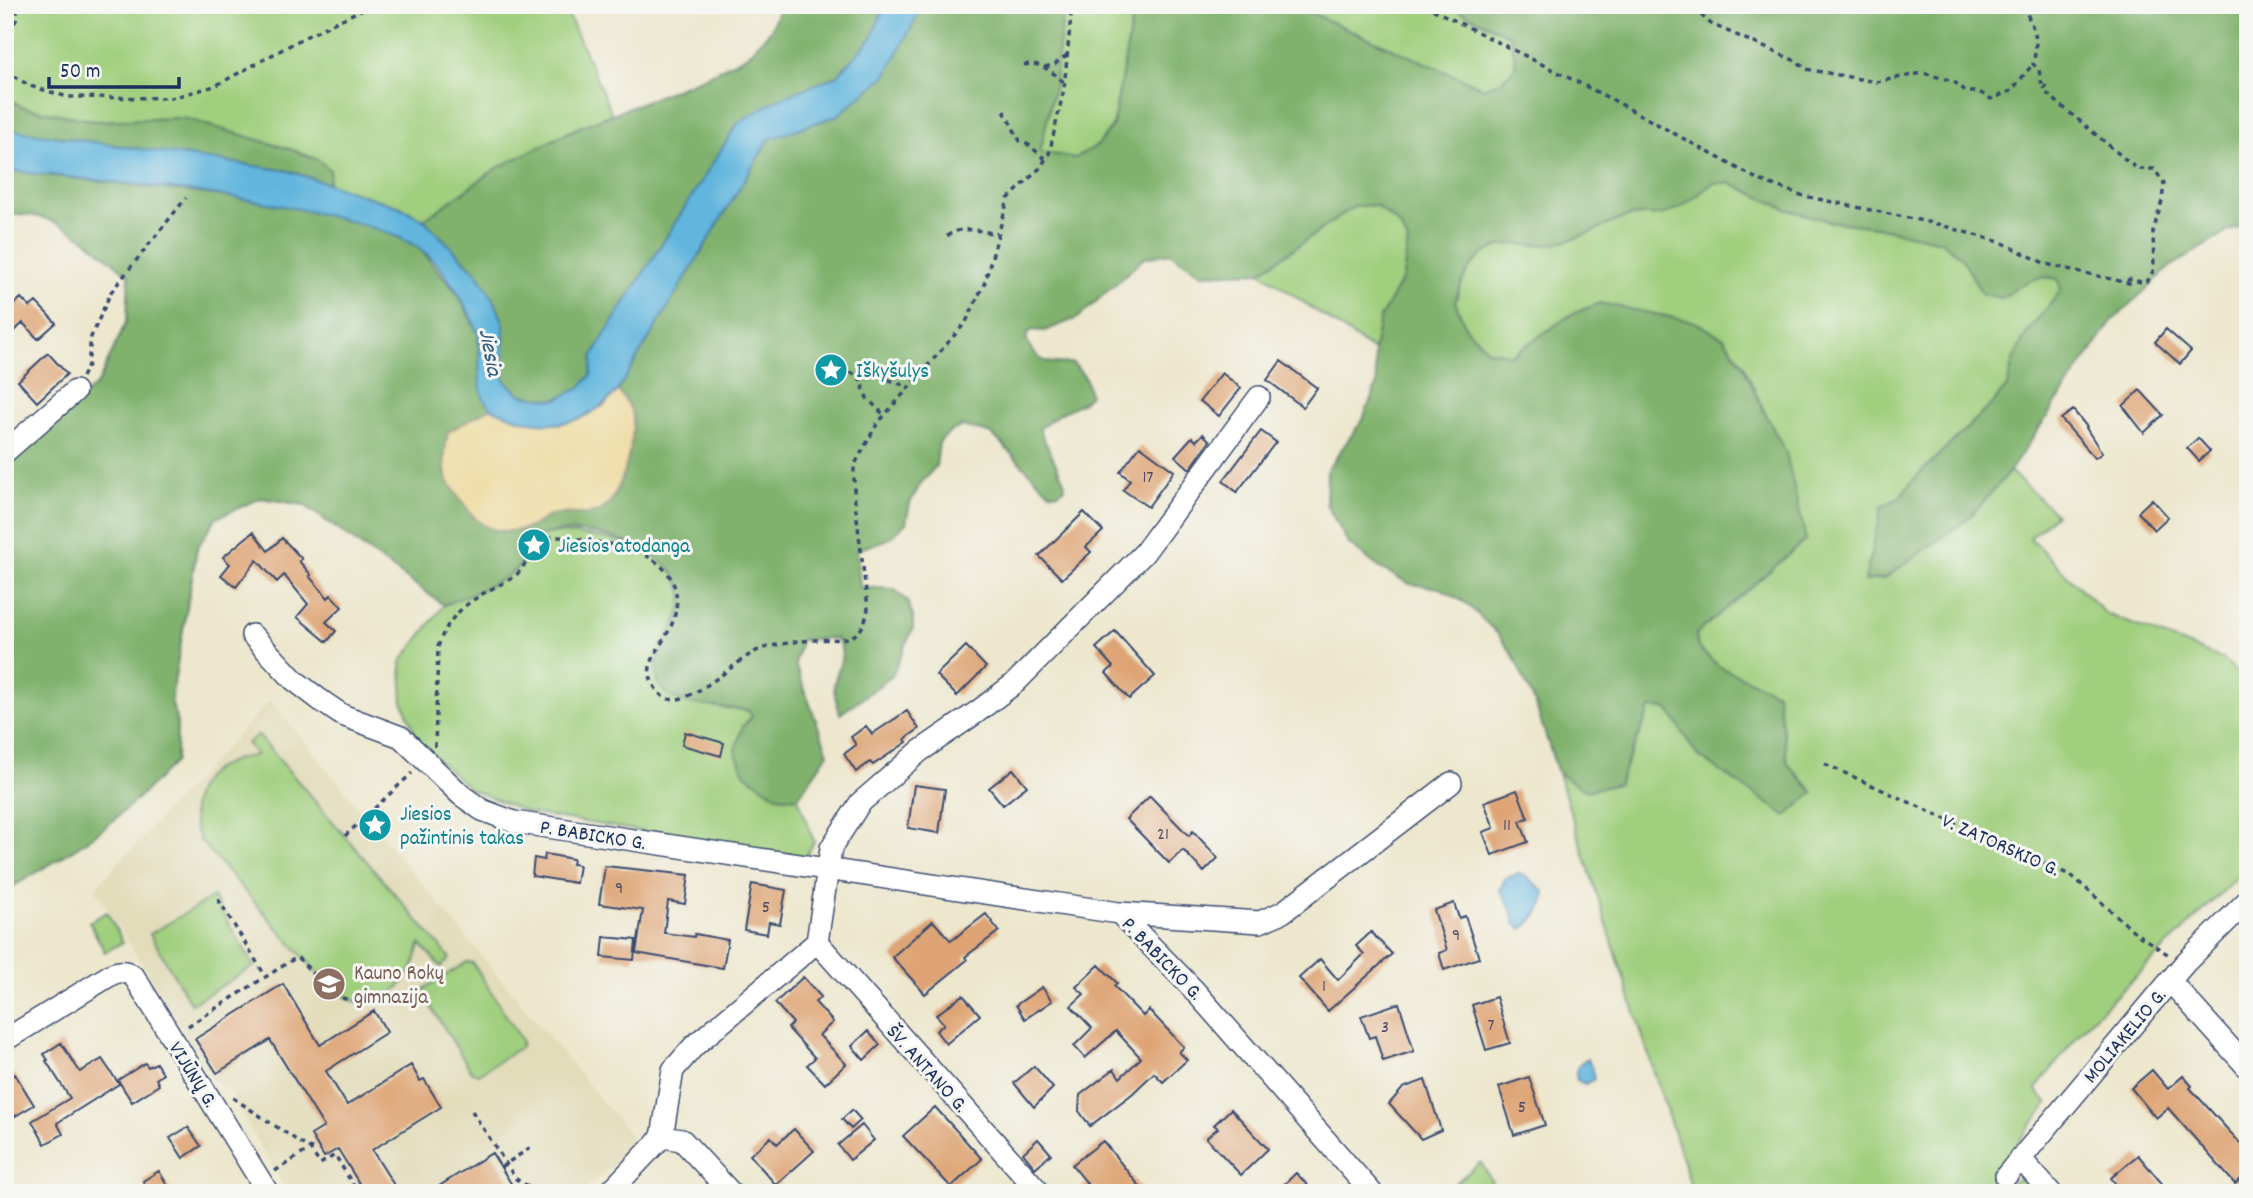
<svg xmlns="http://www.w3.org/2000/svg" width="2253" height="1198" font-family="Dekko,sans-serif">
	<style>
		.built { fill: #e2dcba }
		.green { fill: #a0cf7e; stroke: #5e7f6e; stroke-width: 2 }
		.forest { fill: #80b26d; stroke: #4e7066; stroke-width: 2 }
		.sand { fill: #eeda9e; stroke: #84847e; stroke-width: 2 }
		.water { fill: #62b6de; stroke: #3e729e; stroke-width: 2 }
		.building { fill: #dea475 }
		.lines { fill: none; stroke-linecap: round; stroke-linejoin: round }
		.street-casing { stroke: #3a4b6f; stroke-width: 24 }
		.path { stroke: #3a4b6f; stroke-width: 3.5; stroke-dasharray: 5 5; stroke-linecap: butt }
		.street { stroke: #fff; stroke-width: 21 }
		.labels { text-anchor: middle; stroke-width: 6; stroke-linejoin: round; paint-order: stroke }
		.number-label { font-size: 18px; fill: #4c4c64 }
		.culture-label { font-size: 21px; fill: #0d838f; stroke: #f6f6f2; text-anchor: start }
		.street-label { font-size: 21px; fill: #1b2f5e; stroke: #f6f6f2 }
		.education-label { font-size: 21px; fill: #785e54; stroke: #f6f6f2; text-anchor: start }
		.water-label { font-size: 23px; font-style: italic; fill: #305884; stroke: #f6f6f2 }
	</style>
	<rect width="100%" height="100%" fill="#f6f6f2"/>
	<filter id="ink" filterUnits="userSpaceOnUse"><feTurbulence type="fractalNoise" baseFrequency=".0143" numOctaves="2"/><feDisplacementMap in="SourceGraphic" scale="14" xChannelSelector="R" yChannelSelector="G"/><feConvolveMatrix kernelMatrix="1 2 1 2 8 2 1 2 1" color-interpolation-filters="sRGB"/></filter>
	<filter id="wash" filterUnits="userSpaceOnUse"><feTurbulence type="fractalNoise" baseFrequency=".00686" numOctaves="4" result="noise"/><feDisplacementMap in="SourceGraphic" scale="28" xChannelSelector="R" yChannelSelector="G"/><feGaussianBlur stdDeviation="1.57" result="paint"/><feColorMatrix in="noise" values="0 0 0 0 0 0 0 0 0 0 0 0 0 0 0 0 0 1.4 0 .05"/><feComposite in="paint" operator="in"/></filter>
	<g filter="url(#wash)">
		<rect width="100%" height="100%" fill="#ede7ce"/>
		<path class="built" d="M270,700l369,446 -60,47h-292l-58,-102 -17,-12 -117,-191z"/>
		<path class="green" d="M564,5l48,109 -39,16 -76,38 -73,52 -24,-13 -72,-23 2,-14 -37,-20 -110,-32 -89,3 -72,-14 -17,-11v-90z
			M1064,5h72l-5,20 -18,100 -15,20 -23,13 -35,-6 14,-64z
			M1292,5h155l64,31 5,31 -15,15 -18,6z
			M1713,183h18l55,26 42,12 48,6 65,14 20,16 22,37c23,-7 51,-22 75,-15l4,11 -36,44 -13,26 -6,27 -12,14 -80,77 -16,20 -34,83 20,-3 84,-60 41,-47 46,43 -26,24 76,76 117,45 25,23v185l-161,157 -51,65 12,14 -52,68 13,12c17,-7 22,-3 34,10h-350l-135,-420 29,17 31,-6 32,-77 18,2 29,46 116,37 -25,-28 -11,-71 -57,-26 -22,-19 -3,-14 111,-94 -43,-131 -20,-45 -19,-26 -152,-24 -60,41 -26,-5 -20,-22 -11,-26c6,-19 12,-37 30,-49 25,-16 42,-5 67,-9 27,-4 49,-18 75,-27 10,-4 21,-1 31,-2 21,-3 39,-20 55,-32z
			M1375,205l24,19 9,17 -5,37 -23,40 -6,33 -114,-79 95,-66z
			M556,533c39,1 137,13 126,72 -4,20 -17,40 -26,59l27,38 66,9 3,5 -9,10 34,70 21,2 16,44 -9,16 -276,-45 -59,-24 -51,-46 -16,-40 -2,-41 43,-57 60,-28 14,-10 14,-25 14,-8z
			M258,735l192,223 -9,9 -21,-23c-6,26 -15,47 -42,54 -7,2 -16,5 -23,3 -10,-2 -20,-12 -29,-18l-127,-144c-19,-49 10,-77 57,-84l-9,-12z
			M213,897l41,69 -63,38 -41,-70z
			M107,912l16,30 -18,10 -16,-30z
			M467,962l6,1 49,78 -1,6 -43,27 -6,-2 -49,-78 2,-6z
			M1481,1162l17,31h-55z"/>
		<path class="forest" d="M780,5h105l-13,33 -35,38 -61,24 -38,23 -134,213 -11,20 -2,19 -11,13 -26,12 -33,-5 -17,-16v-55l-27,-51 -53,-53 73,-52 76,-38 130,-52 45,-23 23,-25z
			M919,5h145l-10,83 -14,64 35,6 23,-13 15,-20 18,-100 5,-20h156l191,83 18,-6 15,-15 -5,-31 -64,-31h801v218l-19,8 -59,36 -58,54 -102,150 -41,47 -84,60 -20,3 17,-75 17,-8 16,-20 80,-77 12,-14 6,-27 13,-26 35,-44 -3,-11c-23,-7 -38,7 -56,19l-20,-4 -21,-37 -20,-16 -65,-14 -48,-6 -42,-12 -55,-26h-18c-16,12 -33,29 -54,32 -11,1 -22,-2 -32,2 -26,9 -48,23 -75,27 -25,4 -42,-7 -67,9 -18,12 -24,30 -30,49l11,26 21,22 25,5 60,-41 28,-11 95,19 29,16 19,27 20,44 23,44 20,87 -110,94 2,14 22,19 57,26 11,71 25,28 -27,24 -89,-61 -29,-46 -18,-1 -32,76 -31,7 -29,-18 -23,-70 -22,-48 -15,-21 -31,-30 -27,-16 -30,-4 -30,-16 -31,-24 -23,-40 1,-34 36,-51 14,-35 -3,-33 6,-33 23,-40 5,-37 -9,-17 -24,-19 -20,1 -95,66 -58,2 -31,-21 -27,5 -66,60 -34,13 -13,-1 -5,8c9,25 24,27 47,25l12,14 5,18 -7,7 -24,12 -20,15 25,52 1,7 -7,5 -9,-1 -57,-58 -29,-8 -12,5 -12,11 -3,24 -15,17 -11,20 -4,20 -15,15 -34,12 3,37 34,2 14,13 5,14v12l-21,48 -52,38c-2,-9 -6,-19 -6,-28 2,-18 16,-32 1,-48l-34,2 -6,24 33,89 -30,45 -21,-2 -33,-23 -9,-23 8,-24 9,-9 -3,-6c-24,-6 -76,-1 -89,-25 -15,-28 20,-57 22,-85 4,-52 -98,-79 -136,-67 -16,6 -17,21 -27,32 -16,17 -53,29 -75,39l-140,-100 -43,-7 -45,20 -19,30 -26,152 6,23 -1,38c-23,23 -46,46 -71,66 -31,24 -66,44 -100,64v-422l93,-86 29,-63 2,-44c-34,-29 -75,-70 -124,-60v-46l262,31 104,25 30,12 20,12 37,44 20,40 3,55 3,11 7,8 -43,24c-2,12 -5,25 -3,37 1,11 8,20 14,28 17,25 28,38 60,33 14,-1 21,-11 33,-15 18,-5 36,5 52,-7 18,-14 33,-74 28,-95 -2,-8 -10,-16 -14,-23l151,-251 69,-24 48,-40 31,-59z
			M5,96l17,11 72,14 89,-3 110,32 25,10 12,10 -2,14 -39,-13 -284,-42z"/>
		<path class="sand" d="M618,390c4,7 12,15 14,23 5,21 -10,81 -28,95 -16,12 -35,2 -52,7 -12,4 -19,14 -33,15 -33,5 -43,-8 -60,-33 -6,-8 -13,-17 -14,-28 -2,-12 1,-25 3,-37l43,-24 25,10 38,6 50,-18z"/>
		<path class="water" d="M885,5h34l-2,11 -31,59 -48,40 -69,24 -151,251c-31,35 -66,42 -110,25 -8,-3 -17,-5 -22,-13 -12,-18 -3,-47 -8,-67 -7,-26 -37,-72 -59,-87 -29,-18 -62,-25 -94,-33 -105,-25 -213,-32 -320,-45v-41l7,1 277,41 111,36 24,13 53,53 18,29 9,22v56l17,15 34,5 25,-12 11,-13 2,-19 11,-20 134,-213 38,-23 61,-24 35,-38z
			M1518,873l8,3 19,16c1,13 -13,31 -23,37l-7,-5 -2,-11 -13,-23 5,-11z
			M1587,1059l5,8 2,12 -9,5 -8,-4c-3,-9 1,-17 10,-21z"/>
		<g id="blocks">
			<path class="building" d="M21,298l9,9 6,-5 20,21 -18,16 -15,-16 -18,17v-27z
				M2166,329l25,22 -11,13 -25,-22z
				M48,353l19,21 -30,28 -19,-21z
				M1281,361l36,27 -14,19 -36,-27z
				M1222,373l19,15 -22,28 -19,-15z
				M2140,390l23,25 -19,18 -21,-27z
				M2073,410l14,17 -1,1 16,25 -7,5 -34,-39z
				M1261,431l15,11 -39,50 -14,-11z
				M1203,434l7,7 -20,28 -15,-13 17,-19 4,4z
				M2198,438l12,13 -11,10 -12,-13z
				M1140,446l34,25 -26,36 -25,-17 7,-10 -10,-8z
				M2152,499l16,18 -14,13 -16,-18z
				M1084,512l19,19 -17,16 5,5 -29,27 -23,-23z
				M253,532l15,19 14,-13 20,21 -3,2 12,14 -2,1 19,22 3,-3 11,12 -16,15 10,9 -9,11 -30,-25 11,-13 -24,-29 -7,7 -20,-22 -21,27 -15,-12 9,-11 -7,-7z
				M1115,631l40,45 -26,23 -23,-26 7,-6 -17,-19z
				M966,646l20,21 -29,29 -21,-21z
				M907,711l12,18 -14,10 2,3 -34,23 -3,-3 -14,10 -12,-18 12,-9 -5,-8 15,-11 6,8z
				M685,732l39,11 -3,13 -39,-11z
				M1013,769l14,17 -24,19 -14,-17z
				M914,785l31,4 -6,44 -31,-5z
				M1517,790l11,28 -8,3 8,21 -36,13 -9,-23 11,-4 -10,-26z
				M1150,796l39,40 4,-5 25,27 -14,14 -21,-22 -14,13 -43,-44z
				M545,854l28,5 -1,5 7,1 -3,18 -44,-7 2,-18 10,2z
				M605,866l84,9 -4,29 -17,-3 -4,32 30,4 1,-3 33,6 -5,28 -87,-15 7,-43 -44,-6z
				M752,884l34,6 -6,34 -11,-2 -2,12 -23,-4z
				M1454,903l5,15 6,-2 14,42 -35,12 -5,-17 8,-3 -13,-40z
				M986,914l13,17 -34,26 2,3 -42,34 -33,-37 41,-36 18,20z
				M1371,932l21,22 -64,57 -29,-33 21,-19 18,21 26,-26 -8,-8z
				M604,937l32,3 -2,20 -32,-3z
				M1099,965l18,18 -3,3 29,30 6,-6 35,37 -5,5 8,8 -24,22 -9,-9 -22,21 -42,32 -11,-15 1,-16 34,-26 6,9 21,-20 -25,-27 -31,27 -11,-12 18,-18 -21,-22 13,-12 -8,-7z
				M803,977l18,20 -6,5 18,20 -14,13 27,29 -21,20 -18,-19 8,-7 -27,-30 5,-5 -18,-20z
				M283,984l37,61 54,-34 13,21 -61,39 21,34 64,-40 9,16 4,-2 17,28 -69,43 27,43h-34l-27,-44 -14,8 -13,-22 13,-8 -54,-87 -53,33 -22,-34z
				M1042,987l10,14 -27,18 -9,-14z
				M963,995l17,20 -34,29 -10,-13 8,-7 -8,-9z
				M1496,997l14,46 -24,7 -14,-45z
				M1399,1003l15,48 -31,10 -8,-25 -6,2 -8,-22z
				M868,1031l12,14 -16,15 -12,-14z
				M61,1043l19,29 22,-13 17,25 -62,39 6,11 -18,10 -13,-23 38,-23 -24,-37 2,-1 -4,-6z
				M145,1063l3,4 8,-4 7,11 -7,5 3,6 -27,17 -14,-22z
				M1034,1066l19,22 -19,19 -20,-24z
				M2152,1070l16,19 15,-13 9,10 -2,2 58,64v21l-13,11 -67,-76 -12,10 -25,-30z
				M15,1074l19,31 -29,17v-42z
				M1529,1077l16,48 -31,10 -15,-48z
				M1425,1080l16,50 -20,9 -32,-35 14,-16z
				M935,1107l47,52 -31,28 -48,-51z
				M1231,1109l37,40 -27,26 -35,-37 12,-10 -4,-3z
				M852,1110l9,10 -10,9 -9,-10z
				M862,1125l12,15 -24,20 -12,-15z
				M188,1127l13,19 -18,12 -13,-20z
				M794,1129l20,22 -38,34 -26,-30 21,-18 6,7z
				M1038,1139l13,15 -16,14 -12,-15z
				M1103,1141l42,52h-70l12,-10 -15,-18z
				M492,1153l25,40h-89z
				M2138,1155l32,38h-47l-12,-15z
				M159,1171l13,22h-22l-7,-12z
				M1296,1173l19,20h-40z"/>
		</g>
	</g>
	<g filter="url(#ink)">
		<use href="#blocks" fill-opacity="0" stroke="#3a4b6f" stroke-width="2"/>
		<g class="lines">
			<defs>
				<path id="street" d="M5,452l70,-61
					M252,635l42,45 26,20 22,15 59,22 60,58 21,15 32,12 605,91 74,76 179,204
					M1119,913l141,9 23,-10 168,-129
					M817,942l223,251
					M2170,981l78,87
					M5,1040l107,-66c10,-4 15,-3 23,4l133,215
					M662,1137l20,3 49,53
					M2020,1158l31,35
					M2006,1176l179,-213 63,-63
					M609,1193l53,-56 11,-67 21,-24 123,-104 14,-94 29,-45 60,-52 57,-39 38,-29 129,-130 115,-156"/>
			</defs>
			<use href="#street" class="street-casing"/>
			<path class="path" d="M1062,5l9,6
				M1424,5l191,96 144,79 45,16 133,28 66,19 43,21 87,20
				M1699,5l3,11 9,8 87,38 8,7 70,13 47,-9 30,8 14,11h12l12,7 20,-8 22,-27
				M2024,5c9,28 16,26 9,59l6,6 3,15 4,-1 -2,7 93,78h17l10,14 -2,18 -9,31 1,37 -5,10 -6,4 -11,-4 -5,1
				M1034,8l11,-3
				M5,41l11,-21 2,-15
				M1024,65c17,-4 28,7 41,18
				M1045,67l10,-3 12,-9
				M5,71l25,15 38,11 103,1 44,-12 90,-49 66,-32
				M1004,111l16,30 9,4 16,14
				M947,236c13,-11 34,-5 50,-2
				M831,370l10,-2 18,8 8,22 17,17
				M859,376c18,-3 34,6 50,11
				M82,377l6,-12 3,-28 20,-45 75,-94
				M435,747l3,-100c10,-34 35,-49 65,-64 6,-3 13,-7 17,-12 9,-11 11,-28 25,-33 16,-4 47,4 64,6 43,6 81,32 63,80 -6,14 -18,28 -22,43 -2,10 4,21 11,28 23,21 77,-39 100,-46 16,-5 37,-8 53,-9 30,-2 48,5 54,-32l-14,-114v-28l23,-42 89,-102 19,-40 23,-83 32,-31 9,-14 15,-65 8,-84
				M1825,764l247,112 65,58 32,21
				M345,836l67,-63
				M218,899l48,78
				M188,1026l109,-69c11,10 20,23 31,32 30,24 61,10 95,5
				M233,1098l77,51 7,-4
				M472,1111l44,68 23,14
				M501,1167l29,-19
				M275,1171l35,-22 10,15 15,-9 23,38"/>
			<use href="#street" class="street"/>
		</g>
	</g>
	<defs>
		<symbol id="sight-disc" viewBox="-11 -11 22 22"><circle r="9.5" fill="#0f9aa8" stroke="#f6f6f2"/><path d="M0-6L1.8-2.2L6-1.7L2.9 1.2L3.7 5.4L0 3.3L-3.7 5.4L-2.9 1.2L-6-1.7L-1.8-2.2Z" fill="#fff"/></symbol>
		<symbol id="school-disc" viewBox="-11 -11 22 22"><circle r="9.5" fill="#8d6e63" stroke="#f6f6f2"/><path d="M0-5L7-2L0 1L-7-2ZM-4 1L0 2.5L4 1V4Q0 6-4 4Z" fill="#fff"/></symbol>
	</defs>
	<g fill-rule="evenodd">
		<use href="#sight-disc" x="812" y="351" width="38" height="38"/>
		<use href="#sight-disc" x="515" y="526" width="38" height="38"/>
		<use href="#sight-disc" x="356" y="806" width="38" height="38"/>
		<use href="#school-disc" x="310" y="965" width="38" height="38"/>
	</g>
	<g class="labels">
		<g class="number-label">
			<text x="1148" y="482">17</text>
			<text x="1507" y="830">11</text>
			<text x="1163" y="839">21</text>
			<text x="619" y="893">9</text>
			<text x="766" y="912">5</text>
			<text x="1456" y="940">9</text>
			<text x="1324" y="991">1</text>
			<text x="1491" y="1030">7</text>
			<text x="1385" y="1032">3</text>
			<text x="1522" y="1112">5</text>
		</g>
		<g class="culture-label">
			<text x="856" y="377">Iškyšulys</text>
			<text x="558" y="552">Jiesios atodanga</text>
			<text x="400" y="820">Jiesios<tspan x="400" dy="24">pažintinis takas</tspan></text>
		</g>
		<g class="street-label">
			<text transform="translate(593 834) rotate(9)" y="7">P. BABICKO G.</text>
			<text transform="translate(2001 844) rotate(24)" y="7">V. ZATORSKIO G.</text>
			<text transform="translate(1163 958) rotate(46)" y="7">P. BABICKO G.</text>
			<text transform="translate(2124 1035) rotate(-50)" y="7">MOLIAKELIO G.</text>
			<text transform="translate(928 1068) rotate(48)" y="7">ŠV. ANTANO G.</text>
			<text transform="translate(194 1074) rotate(58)" y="7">VIJŪNŲ G.</text>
		</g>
		<g class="education-label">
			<text x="354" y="979">Kauno Rokų<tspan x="354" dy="24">gimnazija</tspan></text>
		</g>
		<g class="water-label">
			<text transform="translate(492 352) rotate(79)" y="8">Jiesia</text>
		</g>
	</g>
	<rect width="2253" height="1198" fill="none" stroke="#f6f6f2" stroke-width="28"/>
	<path d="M49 77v10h130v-10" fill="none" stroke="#1b2f5e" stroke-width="3.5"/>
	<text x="60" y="77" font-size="21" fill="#1b2f5e" stroke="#f6f6f2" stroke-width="5" paint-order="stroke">50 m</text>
</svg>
